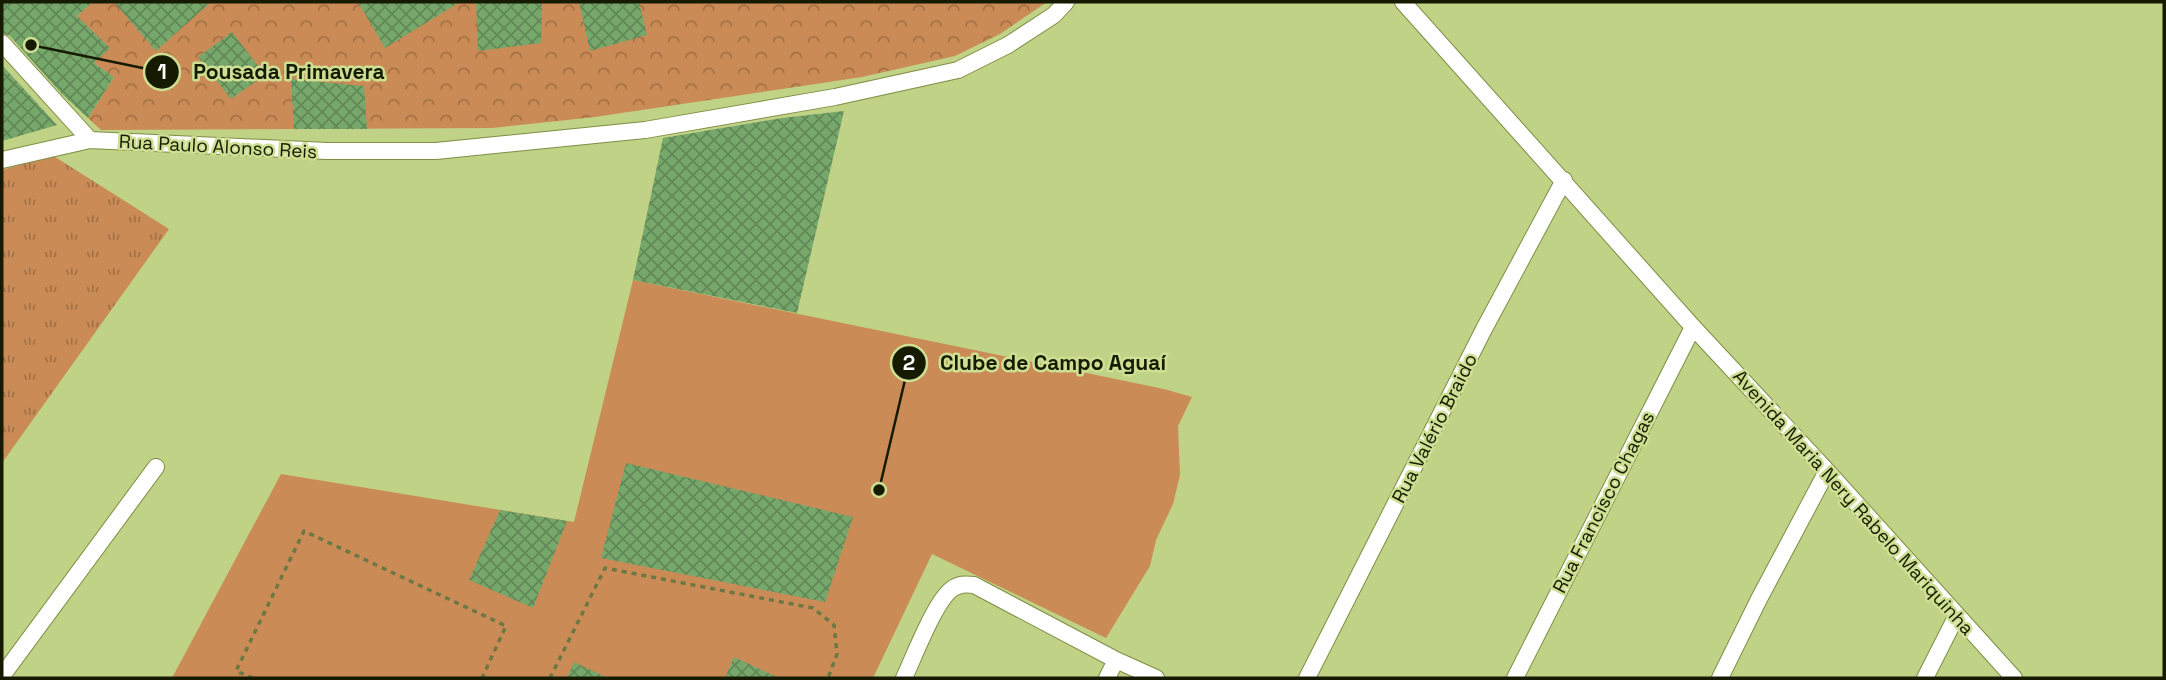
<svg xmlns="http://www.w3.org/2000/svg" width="2166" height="680" font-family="'Space Grotesk',sans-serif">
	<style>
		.grass { fill: url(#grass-tufts) }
		.forest { fill: url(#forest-crowns) }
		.pitch { fill: #ca8b56 }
		.building { fill: url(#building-cross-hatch) }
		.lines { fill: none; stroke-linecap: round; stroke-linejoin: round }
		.street-casing { stroke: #7e8e44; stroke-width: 18 }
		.path { stroke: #6c7844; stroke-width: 3.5; stroke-dasharray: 5 5; stroke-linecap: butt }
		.street { stroke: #fff; stroke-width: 16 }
		.labels { text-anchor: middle; stroke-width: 5; stroke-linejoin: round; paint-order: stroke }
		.street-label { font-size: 19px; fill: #161b00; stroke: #cddf92 }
		.leader { fill: none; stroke: #161b00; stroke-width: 2.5 }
		.callout-dot { fill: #161b00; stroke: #cddf92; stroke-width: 2.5 }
		.mark-label { font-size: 21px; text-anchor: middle; font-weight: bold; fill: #fff }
		.callout-label { font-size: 21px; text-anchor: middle; font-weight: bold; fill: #161b00; stroke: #cddf92; stroke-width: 5; stroke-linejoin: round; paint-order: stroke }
	</style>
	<defs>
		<pattern id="grass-tufts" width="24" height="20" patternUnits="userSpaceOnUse" patternTransform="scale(1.75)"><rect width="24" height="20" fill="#ca8b56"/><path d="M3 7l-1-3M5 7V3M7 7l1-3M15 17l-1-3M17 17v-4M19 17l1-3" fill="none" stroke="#a37145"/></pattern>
		<pattern id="forest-crowns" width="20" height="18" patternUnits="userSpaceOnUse" patternTransform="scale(1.75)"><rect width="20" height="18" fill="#ca8b56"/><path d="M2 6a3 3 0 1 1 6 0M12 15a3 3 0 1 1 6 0" fill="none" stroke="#a37145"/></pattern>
		<pattern id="building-cross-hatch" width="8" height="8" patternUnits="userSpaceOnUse" patternTransform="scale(1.75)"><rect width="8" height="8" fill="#77a86b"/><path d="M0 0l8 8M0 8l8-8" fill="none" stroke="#618856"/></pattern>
	</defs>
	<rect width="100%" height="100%" fill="#c0d286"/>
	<path class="grass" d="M52,155l117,74 -167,234v-293z"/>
	<path class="forest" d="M93,2h954l-47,32 -45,22 -93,21 -267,40 -103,11 -391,2 -13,-12 26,-41 -20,-14 -17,-47z"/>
	<path class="pitch" d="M633,280l531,109 28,8 -14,29 2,49 -7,29 -17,36 -6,26 -44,72 -174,-84 -59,124h-701l109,-204 293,48z"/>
	<path class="building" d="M2,2h91l-16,14 33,32 -16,15 20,14 -26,41 -26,-24 -52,-58 -8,-3z
		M114,2h97l-55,49z
		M358,2h102l-75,46z
		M476,2h66l-1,41 -63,8z
		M579,2h60l8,33 -57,16z
		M232,32l33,43 -34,24 -33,-42z
		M2,65l55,60 -55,16z
		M291,79l73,7 3,43h-73z
		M844,111l-47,202 -164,-33 30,-142 119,-20z
		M626,463l227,54 -28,85 -224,-44z
		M500,510l67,11 -34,87 -64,-28z
		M734,657l45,21h-54z
		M574,662l34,16h-41z"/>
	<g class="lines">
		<defs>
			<path id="street" d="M1403,2l290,325 134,144 187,207
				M2,43l88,97
				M2,160l88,-20 237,11h109l209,-21 190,-33 123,-27 50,-25 46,-30 12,-13
				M2,676l154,-209
				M904,678c10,-21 31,-77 48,-89 7,-5 13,-5 22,-4l142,75 40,18
				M1107,678l9,-18
				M1307,678l177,-349 80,-149
				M1515,678l178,-351
				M1720,678l39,-79 68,-128
				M1925,678l32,-63"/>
		</defs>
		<use href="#street" class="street-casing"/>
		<path class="path" d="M253,678l-17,-7 68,-140 202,95 -24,52
			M550,678l55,-110 208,40 21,17 3,29 -9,24"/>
		<use href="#street" class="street"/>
	</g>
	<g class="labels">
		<g class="street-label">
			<text transform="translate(218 146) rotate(3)" y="7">Rua Paulo Alonso Reis</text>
			<text transform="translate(1434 428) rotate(-63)" y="7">Rua Valério Braido</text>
			<text transform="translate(1603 502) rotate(-63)" y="7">Rua Francisco Chagas</text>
			<text transform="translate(1854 502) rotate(48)" y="7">Avenida Maria Nery Rabelo Mariquinha</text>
		</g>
	</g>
	<path class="leader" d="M31 45L162 72M879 490L909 363"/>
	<g class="callout-dot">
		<circle cx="31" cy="45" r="7"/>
		<circle cx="879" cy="490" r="7"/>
		<circle cx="162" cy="72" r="18"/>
		<circle cx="909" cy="363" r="18"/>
	</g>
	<g class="mark-label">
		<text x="162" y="79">1</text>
		<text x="909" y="370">2</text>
	</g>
	<g class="callout-label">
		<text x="289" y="79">Pousada Primavera</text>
		<text x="1053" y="370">Clube de Campo Aguaí</text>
	</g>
	<rect width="2166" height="680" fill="none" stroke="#161b00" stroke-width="7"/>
</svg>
